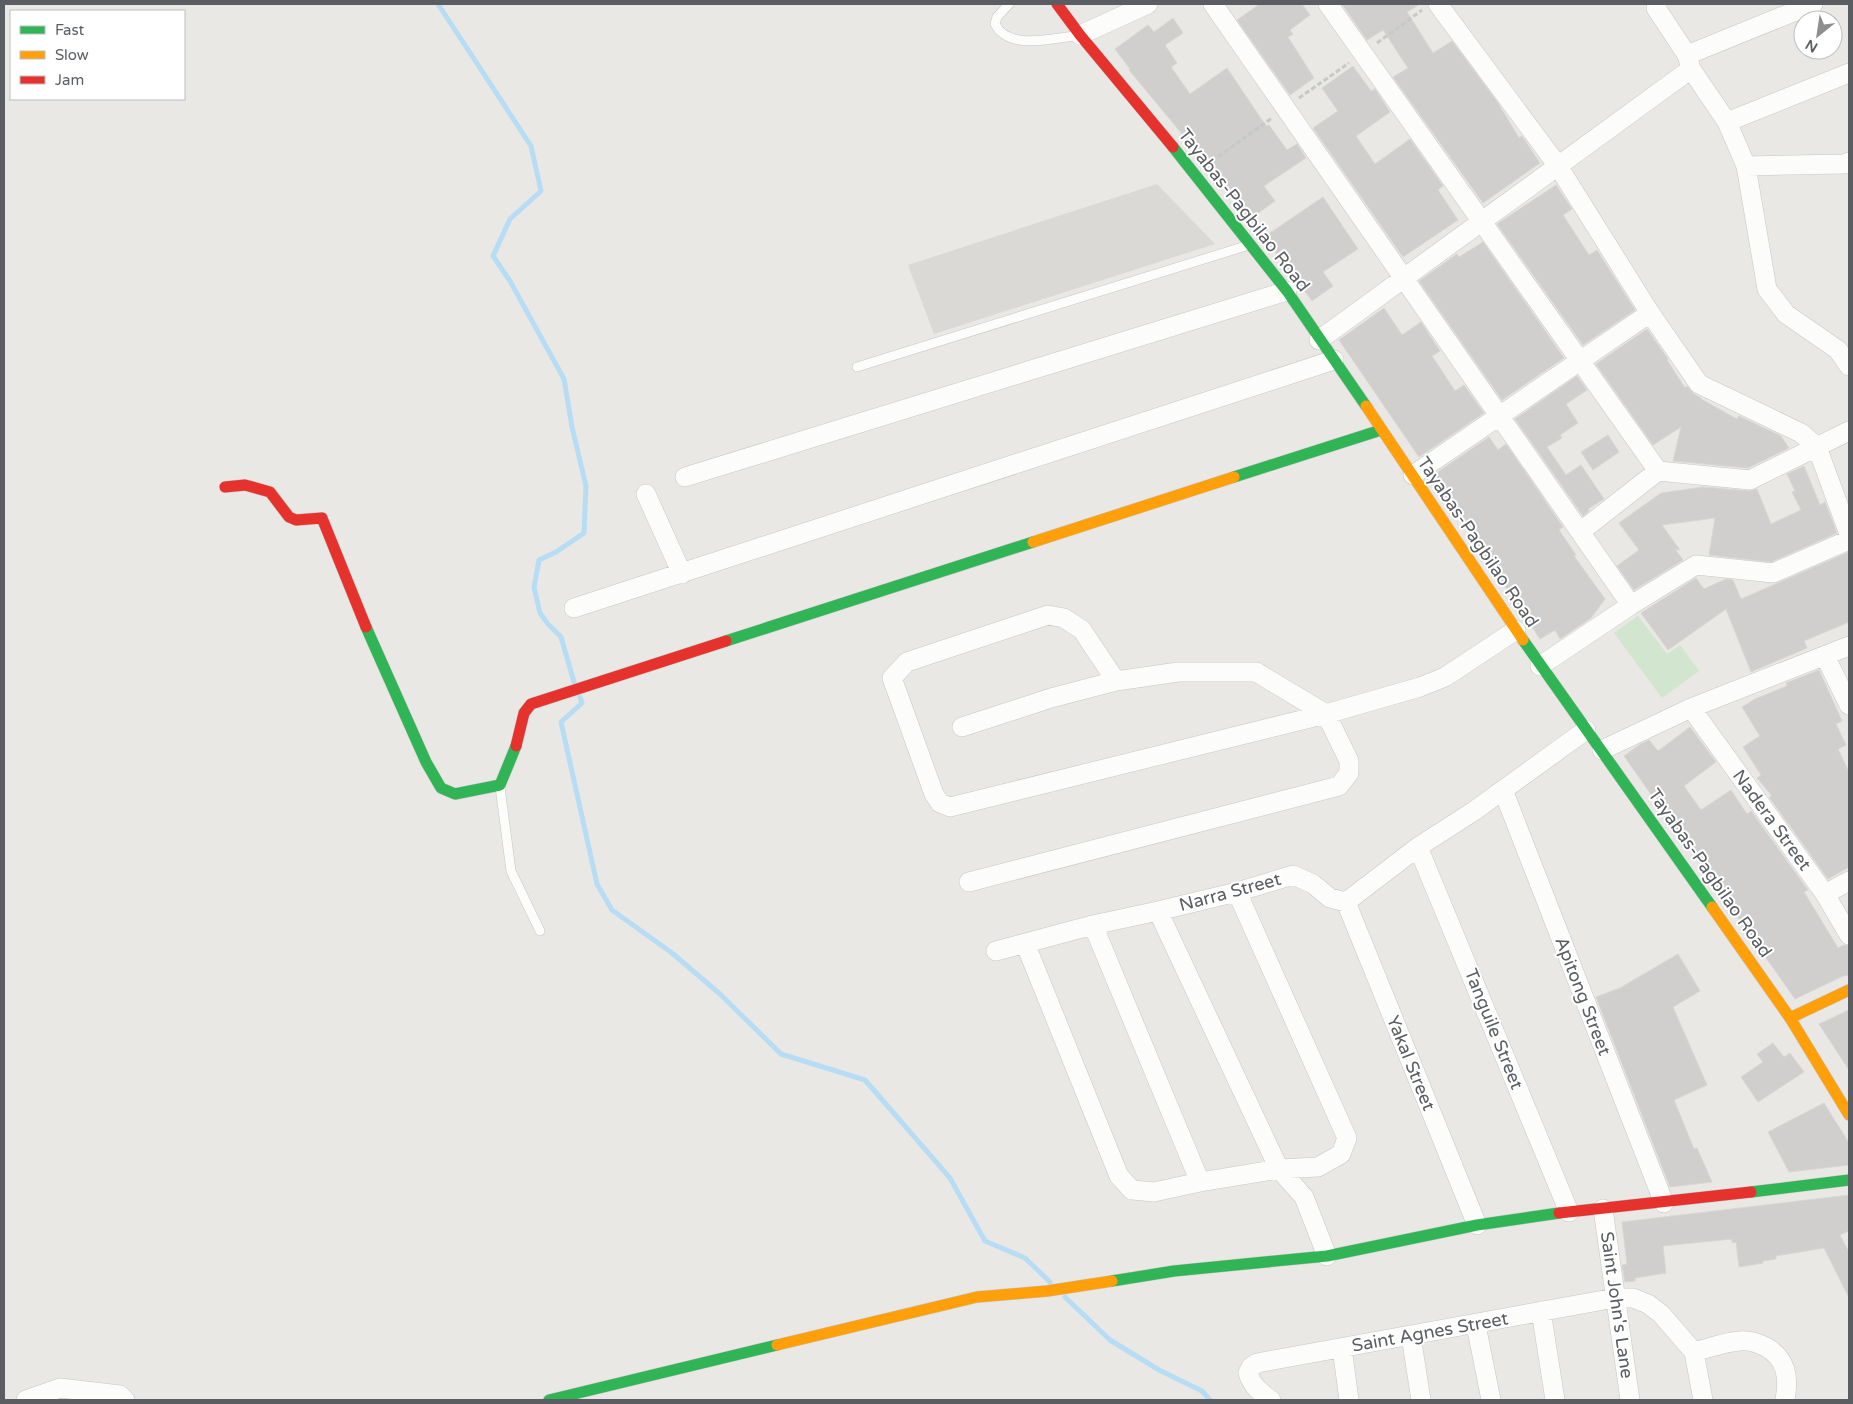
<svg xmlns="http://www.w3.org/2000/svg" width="1853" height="1404" font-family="'Varela Round',sans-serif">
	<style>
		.industrial { fill: #dbd9d5 }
		.green { fill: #d2e5cf }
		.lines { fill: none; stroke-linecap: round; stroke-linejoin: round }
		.stream { stroke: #b7ddf4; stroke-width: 5 }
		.building { fill: #d0cfcd; stroke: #d8d7d3 }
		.lane-casing { stroke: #c6c6c6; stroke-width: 10 }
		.street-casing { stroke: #c6c6c6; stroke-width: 20 }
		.fast-casing { stroke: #c6c6c6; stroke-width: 12 }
		.slow-casing { stroke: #c6c6c6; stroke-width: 12 }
		.jam-casing { stroke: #c6c6c6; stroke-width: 12 }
		.path { stroke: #c5c9c7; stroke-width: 3; stroke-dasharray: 5 2.5; stroke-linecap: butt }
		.lane { stroke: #fcfcfb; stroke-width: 9 }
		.street { stroke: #fcfcfb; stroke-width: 19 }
		.fast { stroke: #30b455; stroke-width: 11 }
		.slow { stroke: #ff9f0a; stroke-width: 11 }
		.jam { stroke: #e5322d; stroke-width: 11 }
		.labels { text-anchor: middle; stroke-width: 4; stroke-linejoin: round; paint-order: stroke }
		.street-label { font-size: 18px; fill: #5a5e62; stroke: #fff }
	</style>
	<rect width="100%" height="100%" fill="#e9e8e4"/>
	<path class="industrial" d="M1157,184l58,60 -281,90 -26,-69z"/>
	<path class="green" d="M1638,616l29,38 13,-9 19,26 -37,27 -48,-65z"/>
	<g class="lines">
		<path class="stream" d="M438,4l93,142 10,45 -31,28 -17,37 17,25 54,98 8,48 14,59 -2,47 -28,19 -17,8 -5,27 6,26 8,11 13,13 13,45
			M580,697l2,6 -21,19 36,162 15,26 60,43 48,41 61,60 84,26 85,98 35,63 40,17 25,24
			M1065,1297l45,43 49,30 43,21 8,9"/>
	</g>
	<path class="building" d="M1260,4h42l8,11 -20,15 3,4 -5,3 26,41 -24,17 -53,-75z
		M1342,4h78l-13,8 26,41 19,-12 46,62 21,35 3,-2 18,27 -57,40 -90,-126 15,-9 -25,-38 -16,10z
		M1173,18l10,15 -18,12 12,18 -6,4 19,27 37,-26 39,58 3,-1 18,25 10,-6 9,14 -42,28 11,15 -25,18 -43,-55 -78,-94 1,-1 -15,-20 33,-24 6,7z
		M1353,66l18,25 4,-2 15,23 -34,24 19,28 35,-25 33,47 -5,4 20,30 -55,37 -90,-129 25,-17 -16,-23z
		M1556,185l16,24 -9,6 26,40 8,-5 38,60 -52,35 -86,-121z
		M1323,197l35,52 -35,23 10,14 -21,15 -48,-64z
		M1483,242l81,116 -62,42 -83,-119 38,-27 2,3z
		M1384,308l18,27 19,-13 19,29 -8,5 23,35 9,-6 20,28 -65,44 -80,-117z
		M1647,329l21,30 -1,1 18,28 2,-2 7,8 7,4v1l36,20 2,-3 42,20 8,12 -41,20 -75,-7 8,-34 -28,18 -57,-81z
		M1577,376l10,14 -21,14 12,19 -18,12 2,3 -15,9 19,28 15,-10 23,34 -16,10 1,2 -6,5 -68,-97z
		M1608,435l11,17 -26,18 -12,-18z
		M1489,437l9,13 8,-6 57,83 -4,3 17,25 -2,1 31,43 -14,19 -31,21 -5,-9 -15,9 -108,-163z
		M1804,466l16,39 5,-3 12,31 -66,29 -62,-7 6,-37 -53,7 18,25 -5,-1 8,11 -49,30 -17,-24 22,-16 -20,-27 42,-30 42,-6 46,4 8,-2 14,35 30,-14 -9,-18 3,-1 -8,-17z
		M1849,552v70l-45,19 3,7 -56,24 -25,-63 -58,41 -27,-37 55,-35 8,11 22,-10 7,1 8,19z
		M1819,670l23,51 -6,3 10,21 -8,4 11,23v95l-21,12 -59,-82 3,-1 -15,-18 4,-3 -18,-28 17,-11 -18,-29 13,-8 32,-13 -1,-3z
		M1690,727l26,35 -32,24 17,24 30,-20 16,24 4,-3 57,79 -4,2 34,56 6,-3 5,1v29l-6,1 -48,23 -171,-243 15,-11 10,-5 9,11z
		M1678,954l22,37 -27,16 34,78 -33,15 20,49 3,-1 15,34 -42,5 -74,-190 24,-9z
		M1849,1010v60l-30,-46z
		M1773,1043l11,14 6,-4 14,19 -46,30 -17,-25 22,-15 -6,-8z
		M1824,1103l25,40v22l-60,7 -21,-40z
		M1849,1195v36l-9,4 9,17v46l-25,-50 -48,8v3l-13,2v2l-24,4 -3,-25 -4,1v-4l-69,7 3,27 -31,5v3l-10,1 -3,-17 5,-1 -5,-42z"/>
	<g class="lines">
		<defs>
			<path id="lane" d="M1009,4l-12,13 -2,7c14,27 56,14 80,12
				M857,367l392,-122
				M500,787l11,84 29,60"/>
			<path id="street" d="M1213,4l418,601
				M1328,4l330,467
				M1438,4l120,162 92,147 49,71 102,49 16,14 32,87
				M1657,4l-1,4 31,47 4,14 36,53 19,44 21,123 19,25 52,36 11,16
				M1080,35l68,-31
				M1687,55l126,-51
				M1727,122l122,-49
				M1746,166l99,-2 4,-2
				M1319,340l372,-271
				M1413,475l237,-162
				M685,477l602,-186
				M646,494l36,80
				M1580,532l78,-61 92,9 99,-49
				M574,608l760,-248
				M1825,656l24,49
				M1540,666l91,-61 65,-40 77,8 76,-33
				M1116,681l-34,-51 -18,-12 -16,-3 -141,47 -15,16 42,116 6,9 10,4 376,-93 94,-27 25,-10 71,-47
				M1691,708l134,186 24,41
				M962,727l89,-29 65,-17 62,-9h78l70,42 23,47v12l-10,13 -370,96
				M1602,750l89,-42 158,-62
				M1503,790l161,413
				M1418,847l151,365
				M1825,894l24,-13
				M1346,902l131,323
				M1158,911l121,258 25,28 23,59
				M1093,925l107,257
				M1025,943l94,233 13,14 22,2 46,-10 79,-13 39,-2 23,-13 6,-16 -110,-246
				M996,951l97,-26 65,-14 79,-19 56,-17 20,9 17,14 16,4 72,-55 56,-36 112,-81
				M1603,1209l27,191
				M1541,1311l14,89
				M1476,1325l15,75
				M1411,1336l10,64
				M1342,1348l7,52
				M1694,1352c15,-4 31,-10 46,-11 8,-1 18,2 26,6 21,12 23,31 19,53
				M26,1400l34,-12 60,7 5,5
				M1271,1400c-11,-8 -19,-14 -23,-27l3,-6 6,-4 358,-65h18l15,6 13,10 33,38 9,48"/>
			<path id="fast" d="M1173,147l114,144 79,115
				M1234,477l147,-47
				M366,627l60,135 15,26 14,6 45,-9 16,-39
				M1523,640l189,267
				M726,641l307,-99
				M1751,1192l98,-12
				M1112,1281l62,-10 153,-15 150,-31 82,-12
				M549,1400l228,-55"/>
			<path id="slow" d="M1366,406l157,234
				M1033,542l201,-65
				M1712,907l78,111 59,97
				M1790,1018l59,-28
				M777,1345l200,-48 70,-6 65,-10"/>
			<path id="jam" d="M1057,4l23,31 93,112
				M225,487l20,-2 25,7 19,25 7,3 26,-2 44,109
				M516,746l8,-33 7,-9 195,-63
				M1559,1213l192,-21"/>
		</defs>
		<use href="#lane" class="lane-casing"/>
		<use href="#street" class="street-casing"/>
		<use href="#fast" class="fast-casing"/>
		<use href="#slow" class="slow-casing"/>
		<use href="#jam" class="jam-casing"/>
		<path class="path" d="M1377,43l45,-33
			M1299,98l50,-35
			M1212,161l60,-43"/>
		<use href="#lane" class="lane"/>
		<use href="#street" class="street"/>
		<use href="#fast" class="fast"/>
		<use href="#slow" class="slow"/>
		<use href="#jam" class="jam"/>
	</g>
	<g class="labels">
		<g class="street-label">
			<text transform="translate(1244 210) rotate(52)" y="6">Tayabas-Pagbilao Road</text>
			<text transform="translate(1478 542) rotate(56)" y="6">Tayabas-Pagbilao Road</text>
			<text transform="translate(1772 820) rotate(54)" y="6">Nadera Street</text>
			<text transform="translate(1710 873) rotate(55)" y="6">Tayabas-Pagbilao Road</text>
			<text transform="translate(1230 892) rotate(-15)" y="6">Narra Street</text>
			<text transform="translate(1583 996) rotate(69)" y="6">Apitong Street</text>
			<text transform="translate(1494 1029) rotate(68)" y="6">Tanguile Street</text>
			<text transform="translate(1411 1063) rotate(68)" y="6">Yakal Street</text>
			<text transform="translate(1617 1305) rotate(82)" y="6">Saint John's Lane</text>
			<text transform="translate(1430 1332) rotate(-10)" y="6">Saint Agnes Street</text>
		</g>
	</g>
	<rect width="1853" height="1404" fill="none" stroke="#5a5e62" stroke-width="10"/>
	<rect x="10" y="10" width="175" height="90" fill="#ffffff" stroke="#bdbfc0"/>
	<rect x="20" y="26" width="25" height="8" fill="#30b455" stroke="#bdbfc0"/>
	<text x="55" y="35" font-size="15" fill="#5a5e62">Fast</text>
	<rect x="20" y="51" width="25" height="8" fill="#ff9f0a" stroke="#bdbfc0"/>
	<text x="55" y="60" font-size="15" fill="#5a5e62">Slow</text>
	<rect x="20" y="76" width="25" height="8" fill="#e5322d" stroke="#bdbfc0"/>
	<text x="55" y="85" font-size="15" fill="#5a5e62">Jam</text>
	<g transform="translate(1818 35) rotate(210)"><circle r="24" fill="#ffffff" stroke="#bdbfc0"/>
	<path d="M0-4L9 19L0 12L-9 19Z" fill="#8c8e90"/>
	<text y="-8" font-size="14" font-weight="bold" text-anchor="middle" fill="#5a5e62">N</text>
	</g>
</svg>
